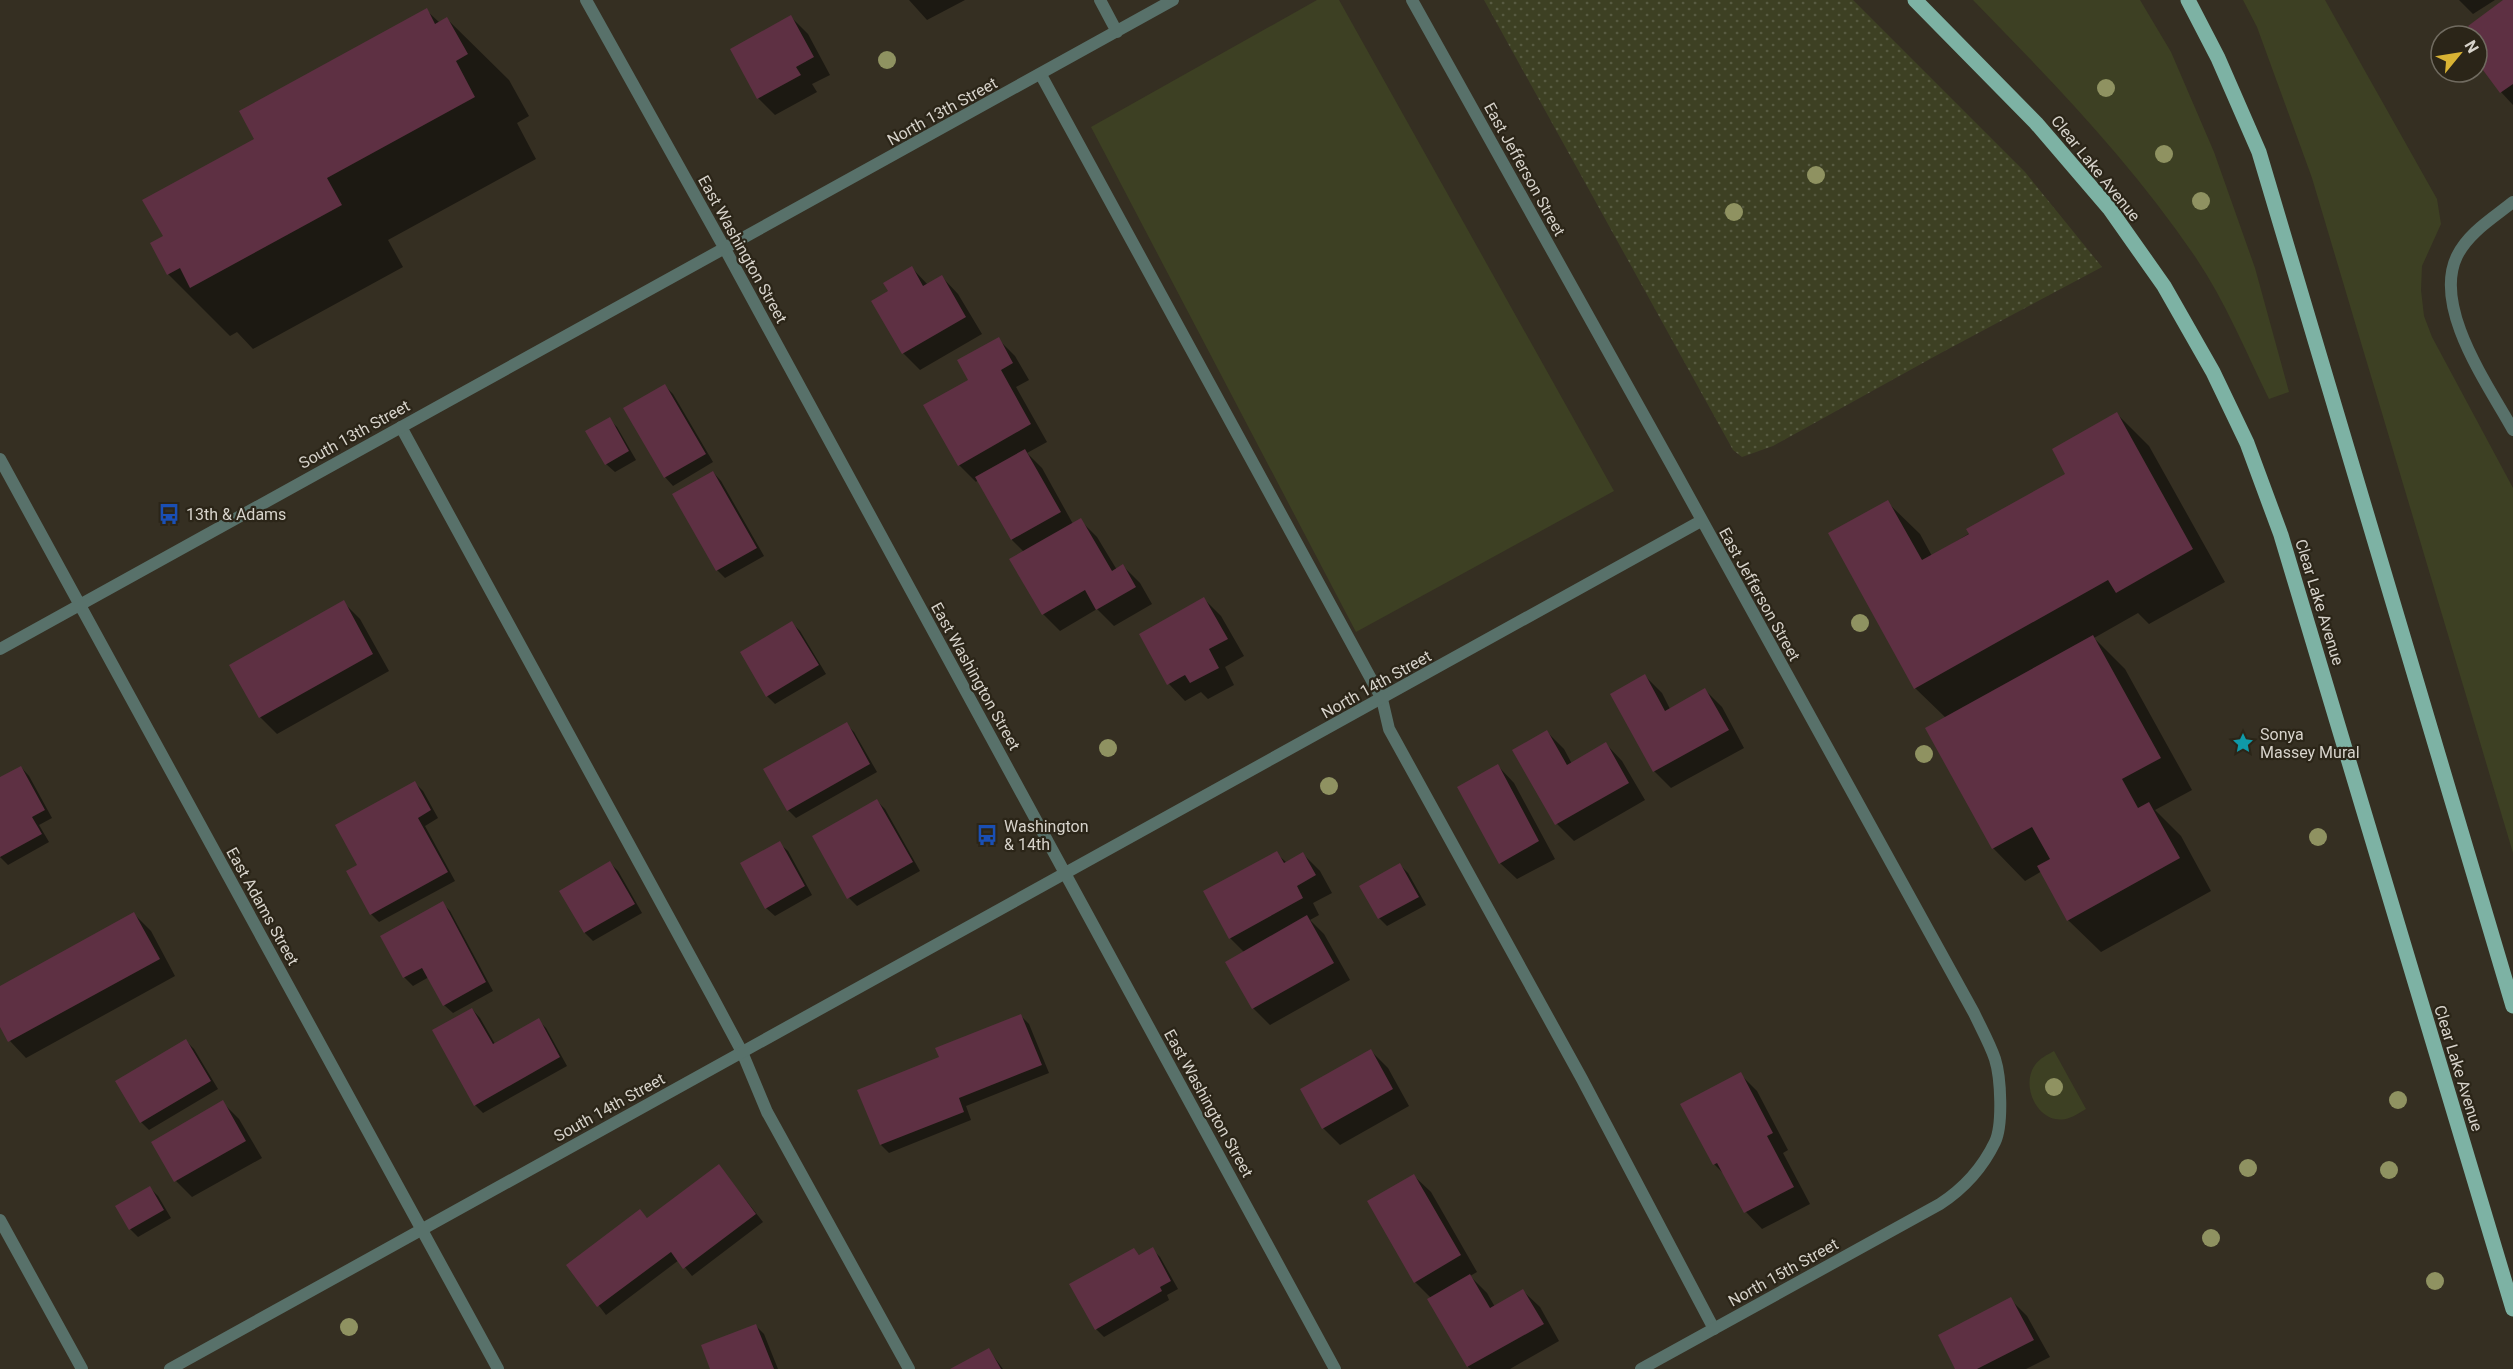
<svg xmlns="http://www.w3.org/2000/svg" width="2513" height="1369" font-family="Roboto,sans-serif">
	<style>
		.grass { fill: #3d4023 }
		.park { fill: url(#park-dots) }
		.shadow { fill: #0007 }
		.building { fill: #5e3043 }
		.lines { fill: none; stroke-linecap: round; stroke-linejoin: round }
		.lane { stroke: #58716a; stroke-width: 12 }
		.street { stroke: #58716a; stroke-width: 12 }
		.primary { stroke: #7db2a4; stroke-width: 15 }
		.tree { fill: #8f9261 }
		.labels { text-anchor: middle; stroke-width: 4.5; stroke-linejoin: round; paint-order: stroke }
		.street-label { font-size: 16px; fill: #d7d3cb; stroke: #2b2518 }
		.poi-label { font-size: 16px; fill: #d7d3cb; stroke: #2b2518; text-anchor: start }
	</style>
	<defs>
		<pattern id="park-dots" width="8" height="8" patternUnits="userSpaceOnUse" patternTransform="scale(1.5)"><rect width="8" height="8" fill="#3d4023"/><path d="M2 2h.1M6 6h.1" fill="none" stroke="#585b42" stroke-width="1.8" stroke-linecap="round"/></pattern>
	</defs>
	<rect width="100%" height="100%" fill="#352f22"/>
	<path class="grass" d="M1317,0h22l275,491 -258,141 -265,-505z
		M1973,0h167l31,52 43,100 41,116 34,124 -20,7c-23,-47 -44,-98 -73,-141 -64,-95 -144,-177 -223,-258z
		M2243,0h82l112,199 4,25 -19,42 -1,24 3,26 8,21 81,151v365l-201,-675 -55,-151z
		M2054,1051l32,58c-6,3 -11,7 -17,9 -29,10 -50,-31 -34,-53 5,-7 12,-10 19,-14z"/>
	<path class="park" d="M1484,0h369l172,172 77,95 -163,87 -166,92 -31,11 -9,-7z"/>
	<path class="shadow" d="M909,0h56l-38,20z
		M2459,0h36l-22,14z
		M2506,0h7v105l-12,-13 -24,-33v-12l5,-4z
		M426,10l14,13 7,-4 62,61 20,36 -12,7 19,36 -148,81 15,27 -150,82 -16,-17 -7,4 -62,-62 -3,-37 91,-98z
		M791,17l17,17 22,41 -18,9 5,8 -42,23 -17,-17z
		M912,268l16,17 14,-8 16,17 24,40 -62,36 -17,-17 -13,-62z
		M998,339l17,17 14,24 -13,7 31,55 -20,11 15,15 31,56 7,-4 17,17 20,33 6,-4 17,17 12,21 -38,22 -17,-17 -37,22 -17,-17 -19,-62 -12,-12 -34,-60 -2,2 -17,-17 11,-84z
		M665,386l8,8 40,68 -40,24 -8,-9z
		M2117,414l32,32 76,136 -76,42 -11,-11 -44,25 31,31 67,121 -37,20 26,26 30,55 -110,61 -33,-32 -26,-49 -17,10 -32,-33 -66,-119 19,-11 -31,-30 -28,-186 33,32 12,22 135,-82z
		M609,419l8,8 19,33 -21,12 -9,-8 -19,-33z
		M713,472l8,9 43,75 -39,22 -8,-8z
		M1204,599l17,17 23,40 -19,11 9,18 -26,14 -7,-7 -16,9 -16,-17 -28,-50z
		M343,602l17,17 29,52 -112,63 -17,-17z
		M792,623l8,8 26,43 -51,30 -8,-8z
		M1645,676l17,17 8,16 35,-19 17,17 22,41 -73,40 -17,-17z
		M846,724l8,8 23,40 -81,46 -8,-8z
		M1547,732l17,17 8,15 34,-20 16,17 23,39 -71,41 -17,-17 -43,-73z
		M1498,766l16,17 41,76 -38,20 -17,-16z
		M21,767l8,9 23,42 -13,7 10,17 -41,23 -8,-8v-78z
		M415,783l8,8 15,27 -13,8 30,55 -76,41 -8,-8 -12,-49z
		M877,801l8,8 35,62 -63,35 -8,-8z
		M779,843l9,8 24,44 -37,21 -9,-8z
		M1276,853l11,10 16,-9 17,17 12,22 -19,10 6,12 -9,5 14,14 26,46 -80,45 -17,-17 -8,-55 -15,-15z
		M610,863l8,8 24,42 -49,28 -8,-8 -24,-42z
		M1400,865l8,8 18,32 -39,21 -8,-8z
		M442,903l8,8 43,80 -40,22 -9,-8 -15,-28 -16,9 -9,-9 -22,-41z
		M134,914l17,17 24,45 -149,82 -16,-17 -10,-17v-36z
		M472,1009l8,9 15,26 43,-24 8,8 21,38 -84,47 -8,-8z
		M1021,1016l8,8 20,49 -83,33 5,14 -82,33 -8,-8 60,-87z
		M186,1041l8,8 24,40 -69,41 -8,-8z
		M1371,1051l17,17 21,38 -69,39 -17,-17z
		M1740,1074l17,17 31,59 -5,3 27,51 -48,25 -16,-17 -19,-35 -13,-13z
		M222,1102l17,17 23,39 -70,39 -16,-16z
		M719,1166l44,56 -71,54 -13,-16 -73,55 -38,-50 72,-54 8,8z
		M1414,1176l17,16 46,80 -7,4 17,17 8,14 28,-16 17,16 19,34 -49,28h-39l-3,-2 -38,-67 1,-2 -16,-16z
		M150,1188l8,8 13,22 -33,19 -8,-8z
		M1134,1249l6,7 12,-7 8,8 18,32 -11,6 2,5 -65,37 -8,-8z
		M2010,1299l17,17 23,41 -24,12h-69z
		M756,1326l8,8 14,35h-66z
		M989,1350l14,19h-50z"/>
	<path class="building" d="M2503,0h10v84l-13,9 -23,-31v-17l3,-2 -12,-17z
		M427,8l8,16 12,-7 21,37 -12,7 19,36 -148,81 15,27 -152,83 -10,-20 -13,7 -17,-32 13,-7 -21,-36 112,-61 -15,-28z
		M791,15l23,42 -18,10 5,8 -44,24 -27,-50z
		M912,266l11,20 19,-11 24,42 -64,37 -31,-53 17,-10 -5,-8z
		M999,337l14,26 -12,7 30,54 -73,42 -35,-61 45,-25 -11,-20z
		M665,384l41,70 -42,24 -41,-70z
		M2117,412l76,137 -77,44 -8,-13 -194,109 -86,-156 60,-33 34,60 47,-26 -3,-5 99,-55 -13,-25z
		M610,417l19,34 -24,14 -20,-34z
		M1025,449l36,63 -50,28 -36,-63z
		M713,471l44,77 -41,23 -44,-77z
		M1081,518l31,53 11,-7 13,23 -40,23 -11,-20 -43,25 -33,-56z
		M1204,597l24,42 -19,10 10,19 -29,15 -5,-8 -18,10 -28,-51z
		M344,600l29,54 -114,64 -30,-53z
		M792,621l27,44 -53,32 -26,-45z
		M2093,635l68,123 -39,21 16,29 11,-6 31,56 -113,63 -30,-55 13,-7 -18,-32 -40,22 -67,-121z
		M1645,674l20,37 40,-23 24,42 -76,42 -43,-78z
		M847,722l23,42 -83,47 -24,-42z
		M1547,730l20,35 39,-23 23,41 -74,42 -43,-75z
		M1498,764l41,77 -40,23 -42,-77z
		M21,766l24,44 -13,7 10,17 -42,23v-80z
		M415,781l16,29 -13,8 30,54 -78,43 -24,-44 11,-6 -22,-40z
		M877,799l36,63 -66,37 -35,-63z
		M780,841l25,45 -40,23 -25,-46z
		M1277,851l7,12 19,-11 13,23 -19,11 6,12 -74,41 -26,-48z
		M610,861l25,43 -51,29 -25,-42z
		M1400,863l19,34 -41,22 -19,-33z
		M443,901l43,81 -43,24 -21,-38 -19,10 -23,-42z
		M134,912l26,47 -152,83 -8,-15v-41z
		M1307,915l27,48 -82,46 -27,-47z
		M472,1008l21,36 46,-26 21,39 -86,49 -42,-76z
		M1021,1014l21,51 -83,33 5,14 -84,33 -23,-55 82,-33 -4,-9z
		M186,1039l25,42 -71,42 -25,-42z
		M1371,1049l22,40 -71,40 -22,-40z
		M1741,1072l32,61 -6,3 27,51 -50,26 -27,-50 -4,2 -33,-61z
		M223,1100l23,41 -72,41 -23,-40z
		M719,1164l37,50 -73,55 -12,-17 -74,55 -31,-42 74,-56 7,9z
		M1414,1174l47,81 -47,28 -47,-82z
		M150,1186l14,24 -35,20 -14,-24z
		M1153,1247l18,34 -11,6 2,4 -67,39 -26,-46 65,-36 5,7z
		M1470,1274l20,34 33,-19 21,35 -77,43 -40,-68z
		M2011,1297l23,43 -57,29h-22l-17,-34z
		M756,1324l18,45h-64l-9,-24z
		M989,1348l12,21h-51z"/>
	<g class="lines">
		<path class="lane" d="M1041,75l341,624 7,30 193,350 132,250
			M401,427l311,569 30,56 25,60 142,257
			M0,1220l82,149"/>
		<path class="street" d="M586,0l139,249 610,1120
			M1100,0l17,32
			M1412,0l259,464 303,549c7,15 16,31 21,46 6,19 8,66 0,83 -12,25 -32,47 -55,62l-299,165
			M2513,202c-20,16 -45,31 -56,54 -25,52 32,130 56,174
			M0,459l498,910
			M0,649c390,-218 784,-430 1173,-649
			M170,1369l1531,-848"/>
		<path class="primary" d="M1915,0l121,123 73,85 55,78 49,86 34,71 34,92 232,774
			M2188,0l30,58 41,94 254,854"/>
	</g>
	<g class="tree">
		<circle cx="887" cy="60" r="9"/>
		<circle cx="2106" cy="88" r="9"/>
		<circle cx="2164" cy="154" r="9"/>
		<circle cx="1816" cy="175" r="9"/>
		<circle cx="2201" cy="201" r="9"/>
		<circle cx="1734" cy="212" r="9"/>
		<circle cx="1860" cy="623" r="9"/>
		<circle cx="1108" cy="748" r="9"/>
		<circle cx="1924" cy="754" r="9"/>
		<circle cx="1329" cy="786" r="9"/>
		<circle cx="2318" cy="837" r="9"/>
		<circle cx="2054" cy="1087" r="9"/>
		<circle cx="2398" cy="1100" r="9"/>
		<circle cx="2248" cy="1168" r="9"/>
		<circle cx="2389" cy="1170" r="9"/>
		<circle cx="2211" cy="1238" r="9"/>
		<circle cx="2435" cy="1281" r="9"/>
		<circle cx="349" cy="1327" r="9"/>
	</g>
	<defs>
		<symbol id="bus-bare" viewBox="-9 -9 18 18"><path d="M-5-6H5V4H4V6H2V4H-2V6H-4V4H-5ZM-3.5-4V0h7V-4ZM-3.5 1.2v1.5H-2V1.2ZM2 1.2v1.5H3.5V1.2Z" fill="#1a4fb4" stroke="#2b2518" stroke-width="2.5" paint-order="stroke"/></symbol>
		<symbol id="sight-bare" viewBox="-9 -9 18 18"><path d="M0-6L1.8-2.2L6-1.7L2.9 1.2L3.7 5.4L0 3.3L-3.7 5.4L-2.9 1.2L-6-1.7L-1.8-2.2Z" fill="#0f9aa8" stroke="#2b2518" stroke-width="2.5" paint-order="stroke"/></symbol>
	</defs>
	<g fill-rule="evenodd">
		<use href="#bus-bare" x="154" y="499" width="30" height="30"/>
		<use href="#sight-bare" x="2228" y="728" width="30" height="30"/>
		<use href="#bus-bare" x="972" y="820" width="30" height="30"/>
	</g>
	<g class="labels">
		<g class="street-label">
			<text transform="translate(942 111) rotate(-29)" y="6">North 13th Street</text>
			<text transform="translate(2096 168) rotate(51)" y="6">Clear Lake Avenue</text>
			<text transform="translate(1525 169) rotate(61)" y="6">East Jefferson Street</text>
			<text transform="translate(743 249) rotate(61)" y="6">East Washington Street</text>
			<text transform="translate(354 434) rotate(-29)" y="6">South 13th Street</text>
			<text transform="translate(1760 594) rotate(61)" y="6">East Jefferson Street</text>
			<text transform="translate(2320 602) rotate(73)" y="6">Clear Lake Avenue</text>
			<text transform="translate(976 676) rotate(61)" y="6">East Washington Street</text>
			<text transform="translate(1376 684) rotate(-29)" y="6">North 14th Street</text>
			<text transform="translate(263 906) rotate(61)" y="6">East Adams Street</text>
			<text transform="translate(2459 1068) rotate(73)" y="6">Clear Lake Avenue</text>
			<text transform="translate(1209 1103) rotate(61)" y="6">East Washington Street</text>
			<text transform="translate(609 1107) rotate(-29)" y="6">South 14th Street</text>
			<text transform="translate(1783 1272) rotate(-29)" y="6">North 15th Street</text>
		</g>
		<g class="poi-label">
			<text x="186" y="520">13th &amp; Adams</text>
			<text x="2260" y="740">Sonya<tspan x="2260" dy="18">Massey Mural</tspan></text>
			<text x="1004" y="832">Washington<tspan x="1004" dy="18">&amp; 14th</tspan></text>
		</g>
	</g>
	<g transform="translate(2459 54) rotate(60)"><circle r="28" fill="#2b2518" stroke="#706b60" stroke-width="1.5"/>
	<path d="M0-4.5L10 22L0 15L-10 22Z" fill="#d9b334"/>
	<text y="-9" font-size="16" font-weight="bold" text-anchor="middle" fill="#d7d3cb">N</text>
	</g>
</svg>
